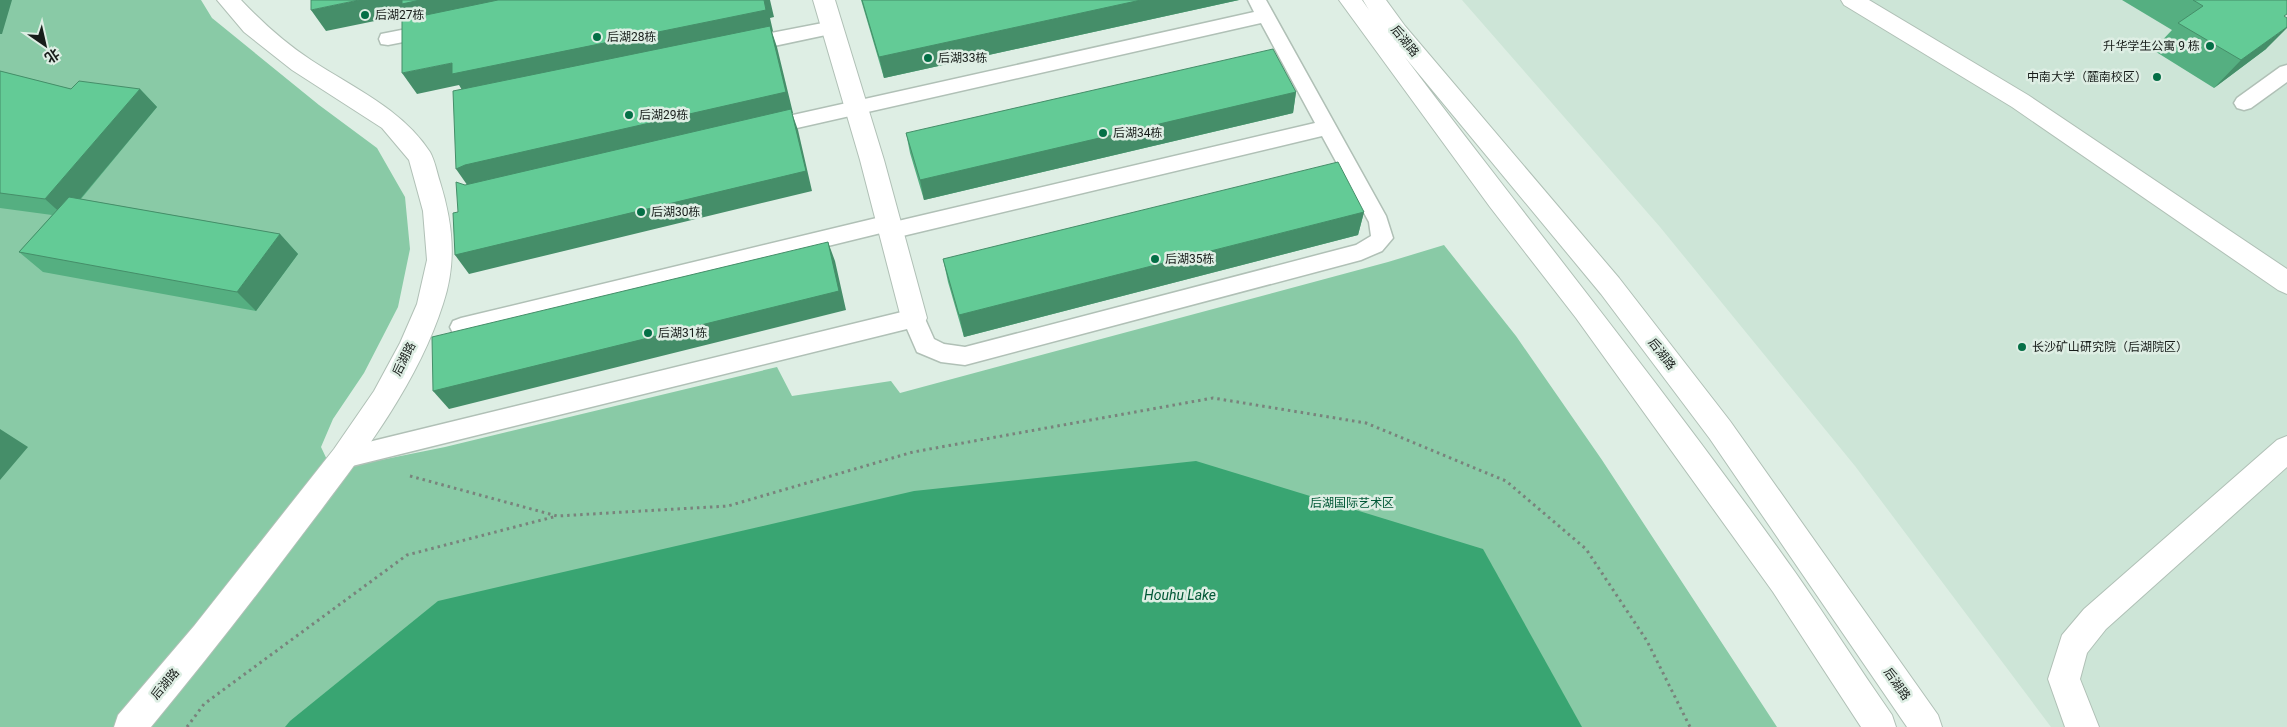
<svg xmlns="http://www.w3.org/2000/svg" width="2287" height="727" font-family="Roboto,'Noto Sans SC',sans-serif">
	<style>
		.built { fill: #cde5d7 }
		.green { fill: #89caa6 }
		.water { fill: #39a572 }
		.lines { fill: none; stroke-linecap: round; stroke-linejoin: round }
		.lane-casing { stroke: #b0c0b6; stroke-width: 3 }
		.street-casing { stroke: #b0c0b6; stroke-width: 2 }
		.secondary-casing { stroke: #b0c0b6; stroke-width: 2 }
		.path { stroke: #79837c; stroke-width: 3; stroke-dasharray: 2.5 4; stroke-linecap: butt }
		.lane { fill: #fff; fill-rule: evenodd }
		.street { fill: #fff; fill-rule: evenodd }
		.secondary { fill: #fff; fill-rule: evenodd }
		.wall { fill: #55af81 }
		.shaded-wall { fill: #458e69 }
		.building { fill: #63cb96; stroke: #458e69 }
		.poi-dot { fill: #046f46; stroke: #deeee4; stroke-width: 2 }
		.labels { text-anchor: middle; stroke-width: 5; stroke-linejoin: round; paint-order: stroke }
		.poi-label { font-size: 12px; fill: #171c19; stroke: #deeee4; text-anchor: start }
		.street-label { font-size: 12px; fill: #171c19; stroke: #deeee4 }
		.park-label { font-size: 12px; fill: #015836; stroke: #deeee4 }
		.water-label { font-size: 14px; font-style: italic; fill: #015836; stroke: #deeee4 }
	</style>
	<rect width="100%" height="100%" fill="#deeee4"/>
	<path class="built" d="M1462,0h825v727h-236l-196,-261 -195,-239z"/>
	<path class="green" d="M0,0h201l11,18 107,87 58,43 28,49 5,52 -12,58 -34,66 -31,46 -12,28 8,17h32l84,-17 332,-80 15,29 99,-15 9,12 488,-131 56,-17 72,91 86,124 175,267h-1777z"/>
	<path class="water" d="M1196,461l287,88 99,178h-1297l5,-6 148,-120 476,-110z"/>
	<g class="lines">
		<defs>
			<path id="lane" d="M1248,0h18l120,216 7,22 -11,13 -21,9 -396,105 -24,-3 -24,-10 -10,-23 -563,139 -8,-3 -4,-7 4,-7 8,-3 570,-139 8,3 12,27 10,5 21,3 391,-102 15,-9 -2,-14 -47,-86 -432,103 -7,-2 -2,-4 -420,103 -8,-3 -3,-6 3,-6 8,-3 428,-103 7,2 2,4 417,-98 -54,-100 -495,112 -7,-2 -3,-5 3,-5 7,-2 488,-109z
				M833,21l7,1 2,5 -2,5 -94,20 -7,-2 -2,-5 2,-5 7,-2z
				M432,24l7,1 2,5 -2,5 -51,10 -7,-1 -2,-5 2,-5z
				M2287,65v17l-36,26 -7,2 -7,-2 -3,-5 3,-5 43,-31z"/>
			<path id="street" d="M217,0h24c21,22 44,43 70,60 41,27 91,49 119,92 5,9 7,21 10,30 13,42 17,80 3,122 -27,85 -88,161 -141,231 -49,65 -99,129 -151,192h-37l4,-12 76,-89 140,-177 40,-58 26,-48 17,-39 10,-44 -4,-49 -14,-51 -27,-32 -90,-58 -48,-38z
				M813,0h22l49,160 43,158 -4,8 -9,3 -9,-3 -4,-8 -41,-158z
				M1841,0h28l159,95 259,174v25l-9,-4 -266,-183 -168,-102z
				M2287,436v31l-181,162 -19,24 -7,26 19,48h-34l-17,-48 14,-44 22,-26 193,-169z"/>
			<path id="secondary" d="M1339,0h23l7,10 -6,-10h23l19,26 214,252 111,143 208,294 4,12h-35l-197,-288 -109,-145 -197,-238c130,172 266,340 391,516 33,47 64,96 97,143l4,12h-35l-88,-135 -197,-274 -86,-111z"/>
		</defs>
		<use href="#lane" class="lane-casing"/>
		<use href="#street" class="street-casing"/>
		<use href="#secondary" class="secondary-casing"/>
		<path class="path" d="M410,476l147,40 171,-10 185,-54 300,-54 153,25 140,58 80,68 61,92 43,86
			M187,727l17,-23 203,-149 150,-39"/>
		<use href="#lane" class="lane"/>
		<use href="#street" class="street"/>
		<use href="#secondary" class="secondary"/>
	</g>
	<path class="wall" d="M861,0h378l-355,78z
		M2122,0h165l-21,49 -52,39 -61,-38 19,-20z
		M0,71l71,18h69l17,18 -76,92 199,35 18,20 -42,57 -213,-39 -24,-20 33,-37 -52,-7z
		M1296,92l-3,21 -369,87 -14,-47 -4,-20z
		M1364,212l-6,23 -394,102 -16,-55 -5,-23z"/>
	<path class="shaded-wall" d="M0,0h12l-10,34h-2z
		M359,0h177l-120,25 -7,-11 -83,17 -15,-21z
		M764,0h6l4,17 -4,1 3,13 -1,1 5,15 16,66h-1l6,17 14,61 -343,83 -14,-19 15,-66 -14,-20 9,-74 -6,-10 -42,9 -15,-21z
		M1141,0h98l-355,78 -5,-21z
		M2287,27v1l-21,21 -52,39 27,-28z
		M140,89l17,18 -92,110 -20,-18z
		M1296,92l-3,21 -369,87 -4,-20z
		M1364,212l-6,23 -394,102 -5,-22z
		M280,234l18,20 -42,57 -19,-19z
		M828,242l7,19 11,49 -397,99 -16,-18z
		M0,429l28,18 -28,33z"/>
	<path class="building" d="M311,0h48l-48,10z
		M402,0h18l-18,4z
		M498,0h266l2,10 -314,64v-11l-50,10v-53z
		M862,0h279l-262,57z
		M2193,0h94v14l-3,2 3,2v9l-46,33 -63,-37 25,-17z
		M770,26l16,66 -321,73 -9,4 -3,-78z
		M1273,49l23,43 -376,88 -14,-47z
		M0,71l71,18 8,-8 61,8 -95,110 -45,-6z
		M791,109l15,62 -351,84 -2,-42 5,-1 -2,-30 9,3z
		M1338,162l26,50 -405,103 -16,-56z
		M69,197l211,37 -43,58 -218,-40z
		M828,242l11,49 -406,100 -1,-54z"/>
	<g class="poi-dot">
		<circle cx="365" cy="15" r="5"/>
		<circle cx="597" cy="37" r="5"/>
		<circle cx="2210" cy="46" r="5"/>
		<circle cx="928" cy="58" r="5"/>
		<circle cx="2157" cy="77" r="5"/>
		<circle cx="629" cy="115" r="5"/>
		<circle cx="1103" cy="133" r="5"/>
		<circle cx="641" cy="212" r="5"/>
		<circle cx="1155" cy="259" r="5"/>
		<circle cx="648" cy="333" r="5"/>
		<circle cx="2022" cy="347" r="5"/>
	</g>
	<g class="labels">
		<g class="poi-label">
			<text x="375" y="19">后湖27栋</text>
			<text x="607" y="41">后湖28栋</text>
			<text x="2200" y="50" text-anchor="end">升华学生公寓 9 栋</text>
			<text x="938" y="62">后湖33栋</text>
			<text x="2147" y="81" text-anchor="end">中南大学（麓南校区）</text>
			<text x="639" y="119">后湖29栋</text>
			<text x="1113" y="137">后湖34栋</text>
			<text x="651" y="216">后湖30栋</text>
			<text x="1165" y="263">后湖35栋</text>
			<text x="658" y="337">后湖31栋</text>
			<text x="2032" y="351">长沙矿山研究院（后湖院区）</text>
		</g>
		<g class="street-label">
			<text transform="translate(1405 41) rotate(51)" y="4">后湖路</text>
			<text transform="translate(1662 354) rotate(52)" y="4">后湖路</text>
			<text transform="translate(404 359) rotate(-63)" y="4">后湖路</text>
			<text transform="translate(165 684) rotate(-50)" y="4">后湖路</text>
			<text transform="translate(1897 684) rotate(55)" y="4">后湖路</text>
		</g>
		<g class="park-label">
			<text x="1352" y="507">后湖国际艺术区</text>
		</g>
		<g class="water-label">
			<text x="1180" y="600">Houhu Lake</text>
		</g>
	</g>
	<g transform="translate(45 45) rotate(146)" stroke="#deeee4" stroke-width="4" paint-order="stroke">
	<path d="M0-4L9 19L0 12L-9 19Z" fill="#171c19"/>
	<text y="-8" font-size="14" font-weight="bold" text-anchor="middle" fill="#171c19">北</text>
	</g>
</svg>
